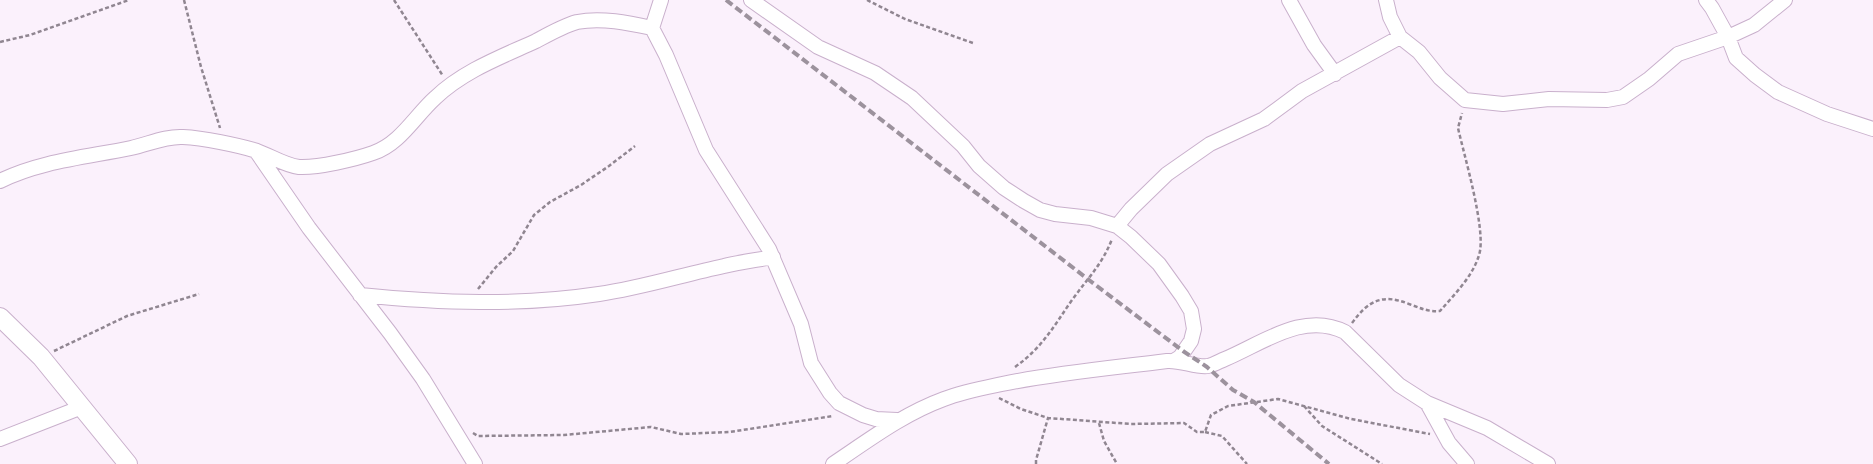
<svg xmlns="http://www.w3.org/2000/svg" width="1873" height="464" font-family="'Asap Condensed',sans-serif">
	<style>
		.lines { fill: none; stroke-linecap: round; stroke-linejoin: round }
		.minor-casing { stroke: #c9b0cc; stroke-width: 16 }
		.tertiary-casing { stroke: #c9b0cc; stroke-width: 20 }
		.path { stroke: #908691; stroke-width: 2.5; stroke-dasharray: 4 2.5; stroke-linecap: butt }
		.minor { stroke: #fff; stroke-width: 14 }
		.tertiary { stroke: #fff; stroke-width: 18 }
		.rail { stroke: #9c929d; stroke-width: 4; stroke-dasharray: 8 4; stroke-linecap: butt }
	</style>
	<rect width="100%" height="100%" fill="#fbf1fc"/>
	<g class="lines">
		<defs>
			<path id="minor" d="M751,0l67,47 57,26 37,25 51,48 16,20 25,22 20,13 16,9 15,4 36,4 26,8 14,11 28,27 23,32 9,15 3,18 -3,12 -11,16 -5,3
				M1289,0l25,45 21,29
				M1386,0l4,17 10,20 19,15 21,26 25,22 38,4 46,-5 58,1 16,-3 26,-18 29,-25 50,-17 26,-12 31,-25
				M1706,0l6,8 16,29 8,21 19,17 23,17 49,22 46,15
				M652,28l9,-28
				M256,151l53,77 81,105 33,46 52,85
				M0,181c40,-20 88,-24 131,-33 18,-4 34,-12 52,-11 20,1 55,8 74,14 14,5 27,14 42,16 19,1 57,-8 74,-14 27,-9 42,-37 62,-55 28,-27 66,-41 101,-57 13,-7 27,-15 41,-19 24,-5 52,1 75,6l14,27 40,95 63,99 32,75 10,39 19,30 9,10 24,12 13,4 21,1
				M1117,226l14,-17 36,-35 43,-30 54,-25 38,-28 98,-54
				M360,295c80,8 160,11 239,-1 42,-6 83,-19 125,-28 16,-4 33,-6 49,-9
				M1427,403l22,40 18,21
				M0,439l82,-32
				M833,464c36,-24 70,-50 111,-65 18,-7 39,-11 58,-15 54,-11 110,-16 165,-23 14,-1 30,7 41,5 5,-1 12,-5 17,-7 38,-16 79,-48 120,-27l54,53 28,18 60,25 61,36"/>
			<path id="tertiary" d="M0,317l41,40 87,107"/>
		</defs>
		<use href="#minor" class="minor-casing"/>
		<use href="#tertiary" class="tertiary-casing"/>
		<path class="path" d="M184,0l17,67 19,61
			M394,0l49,76
			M867,0l38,19 68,24
			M0,42l30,-7 99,-35
			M478,289l18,-22 17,-16 21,-36 16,-13 31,-17 28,-19 26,-20
			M1352,323c16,-22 30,-30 57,-19 11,4 19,8 31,7 14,-16 33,-35 39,-56 8,-23 -15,-100 -21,-127l4,-15
			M54,351l73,-35 72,-22
			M1015,367c27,-19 39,-41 57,-67 15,-21 30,-35 40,-61
			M999,398l22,11 27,9 83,6 53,-1 13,9h8l6,-17 17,-9 50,-7 73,20 79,15
			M1304,406l18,20 60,38
			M1099,423l5,18 13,23
			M1205,432l17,4 25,28
			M473,433l5,3 86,-1 87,-8 30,7 49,-2 103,-16
			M1036,464v-4l12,-42"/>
		<use href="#minor" class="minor"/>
		<use href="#tertiary" class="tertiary"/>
		<path class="rail" d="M726,0l363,280 94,71 24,16 26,23 21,12 75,62"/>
	</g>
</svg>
